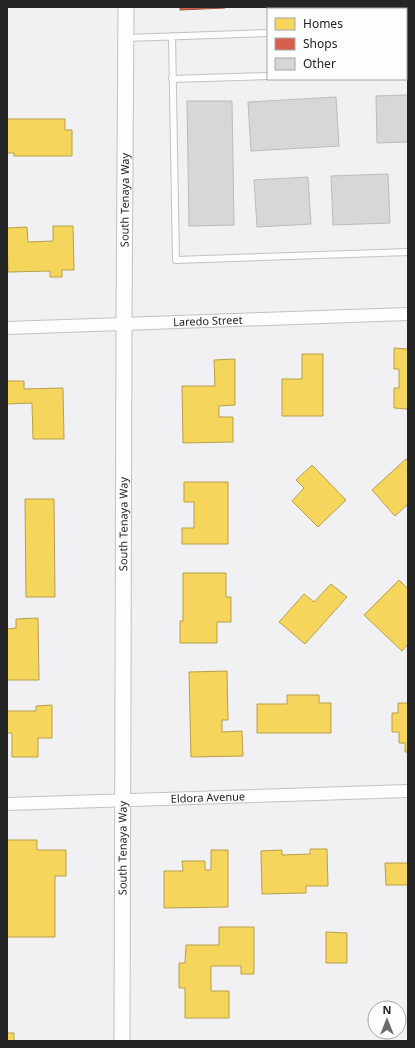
<svg xmlns="http://www.w3.org/2000/svg" width="415" height="1048" font-family="'Noto Sans',sans-serif">
	<style>
		.homes { fill: #f6d55c; stroke: #b7a04c }
		.shops { fill: #d6604d; stroke: #a14e41 }
		.building { fill: #d8d7d8; stroke: #bcbbbc }
		.lines { fill: none; stroke-linecap: round; stroke-linejoin: round }
		.service-casing { stroke: #c2c2c3; stroke-width: 8 }
		.minor-casing { stroke: #c2c2c3; stroke-width: 14 }
		.tertiary-casing { stroke: #c2c2c3; stroke-width: 17 }
		.service { stroke: #fdfdfd; stroke-width: 6 }
		.minor { stroke: #fdfdfd; stroke-width: 12 }
		.tertiary { stroke: #fdfdfd; stroke-width: 15 }
		.labels { text-anchor: middle; stroke-width: 4; stroke-linejoin: round; paint-order: stroke }
		.street-label { font-size: 11px; fill: #242425; stroke: #fdfdfe }
	</style>
	<rect width="100%" height="100%" fill="#f1f0f2"/>
	<path class="homes" d="M7,119h58v11h7v26h-58v-3h-7z
		M53,226h20l1,44h-12v7h-12v-6l-42,1 -1,-44 20,-1 1,15 25,-1z
		M394,348l14,1v60l-14,-1v-20h5v-19h-5z
		M302,354h21v62h-41v-37h20z
		M235,359v46l-16,1v11h14v25l-50,1 -1,-57h33l-1,-26z
		M7,381h17v8l39,-1 1,51h-31l-1,-36 -25,1z
		M406,459l2,2v43l-13,12 -23,-26z
		M312,465l34,35 -28,27 -26,-26 12,-13 -8,-8z
		M184,482h44v62h-46v-16h12v-26h-10z
		M25,499h29l1,98h-29z
		M183,573h43v24h5v25h-14v21h-37v-22h3z
		M399,580l9,9v55l-6,7 -38,-36z
		M331,584l16,13 -42,47 -26,-22 25,-28 10,8z
		M38,618l1,62h-32v-51l9,-1v-9z
		M227,671l1,49h-6v12l20,-1 1,25 -52,1 -2,-85z
		M287,695h32v8h12v30h-74v-29h30z
		M398,703h10v49h-3v-9h-6v-11h-7v-19h6z
		M52,705v33h-14v19h-26v-24h-5v-22h29v-5z
		M7,840h30v10h29v26h-11v61h-48z
		M310,849h17l1,37h-22v7l-44,1 -1,-43 21,-1v5l28,-1z
		M211,850h17v57l-64,1v-37h19l-1,-10h23v9h6z
		M385,863h23v22h-22z
		M219,927h35v47h-13v-8h-30v25h18v27h-44v-30h-6v-25h6l1,-18h33z
		M326,932l21,1v30h-21z
		M7,1033h7v8h-7z"/>
	<path class="shops" d="M180,7h45v1l-45,2z"/>
	<path class="building" d="M408,95v47l-31,1 -1,-47z
		M336,97l3,49 -88,5 -3,-49z
		M187,101h45l2,124 -45,1z
		M388,174l2,49 -57,2 -2,-49z
		M308,177l3,47 -54,3 -3,-47z"/>
	<g class="lines">
		<defs>
			<path id="service" d="M353,7v2
				M406,28h2
				M172,36l4,224 232,-8
				M126,38l142,-5
				M406,70h2
				M172,79l96,-3"/>
			<g id="minor">
				<path id="s1" d="M7,328l401,-14"/>
				<path id="s2" d="M7,804l401,-13"/>
			</g>
			<g id="tertiary">
				<path id="s3" d="M122,1041l2,-718 2,-316"/>
			</g>
		</defs>
		<use href="#service" class="service-casing"/>
		<use href="#minor" class="minor-casing"/>
		<use href="#tertiary" class="tertiary-casing"/>
		<use href="#service" class="service"/>
		<use href="#minor" class="minor"/>
		<use href="#tertiary" class="tertiary"/>
	</g>
	<g class="labels">
		<g class="street-label">
			<text dy="4" stroke="none"><textPath href="#s3" startOffset="841">South Tenaya Way</textPath></text>
			<text dy="4" stroke="none"><textPath href="#s1" startOffset="201">Laredo Street</textPath></text>
			<text dy="4" stroke="none"><textPath href="#s3" startOffset="517">South Tenaya Way</textPath></text>
			<text dy="4" stroke="none"><textPath href="#s2" startOffset="201">Eldora Avenue</textPath></text>
			<text dy="4" stroke="none"><textPath href="#s3" startOffset="193">South Tenaya Way</textPath></text>
		</g>
	</g>
	<rect width="415" height="1048" fill="none" stroke="#242425" stroke-width="16"/>
	<rect x="267" y="8" width="140" height="72" fill="#fdfdfe" stroke="#a6a6a7"/>
	<rect x="275" y="18" width="20" height="12" fill="#f6d55c" stroke="#a6a6a7"/>
	<text x="303" y="28" font-size="12" fill="#242425">Homes</text>
	<rect x="275" y="38" width="20" height="12" fill="#d6604d" stroke="#a6a6a7"/>
	<text x="303" y="48" font-size="12" fill="#242425">Shops</text>
	<rect x="275" y="58" width="20" height="12" fill="#d8d7d8" stroke="#a6a6a7"/>
	<text x="303" y="68" font-size="12" fill="#242425">Other</text>
	<g transform="translate(387 1020)"><circle r="19" fill="#fdfdfe" stroke="#a6a6a7"/>
	<path d="M0-3L7 15L0 10L-7 15Z" fill="#6c6b6d"/>
	<text y="-6" font-size="11" font-weight="bold" text-anchor="middle" fill="#242425">N</text>
	</g>
</svg>
